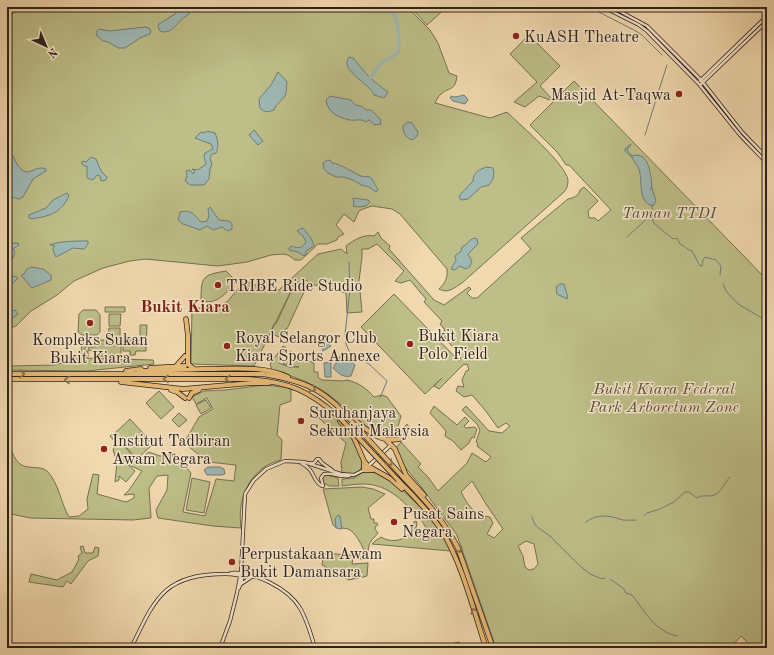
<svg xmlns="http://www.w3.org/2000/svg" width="774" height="655" font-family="'Old Standard TT',serif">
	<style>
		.green { fill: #bdbe88; stroke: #757052; fill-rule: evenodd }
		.water { fill: #9eb8b4; stroke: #717c77 }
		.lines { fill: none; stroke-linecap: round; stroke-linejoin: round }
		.stream { stroke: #717c77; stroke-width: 1 }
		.river { stroke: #9eb8b4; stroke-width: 3.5 }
		.secondary-casing { stroke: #2d211c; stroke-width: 4 }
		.highway-casing { stroke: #2d211c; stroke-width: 5.5 }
		.secondary { stroke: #f6e6cb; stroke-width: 2.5 }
		.highway { stroke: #e8bc78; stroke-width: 4 }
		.highway-bridge-casing { stroke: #2d211c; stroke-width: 5.5; stroke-linecap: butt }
		.highway-bridge { stroke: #e8bc78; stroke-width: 4 }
		.oneway { stroke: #8a6e4a }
		.poi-dot { fill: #8f2418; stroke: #f6e6cb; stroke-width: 1.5 }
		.labels { text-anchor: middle; stroke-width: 3; stroke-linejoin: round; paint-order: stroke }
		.poi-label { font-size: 16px; fill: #2d211c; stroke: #f6e6cb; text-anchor: start }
		.park-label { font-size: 16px; font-style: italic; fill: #58503c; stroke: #f6e6cb }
		.neighbourhood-label { font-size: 17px; font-weight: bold; fill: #7a1f14; stroke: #f6e6cb }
	</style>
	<rect width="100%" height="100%" fill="#f1d9af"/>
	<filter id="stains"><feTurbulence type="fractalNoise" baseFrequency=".005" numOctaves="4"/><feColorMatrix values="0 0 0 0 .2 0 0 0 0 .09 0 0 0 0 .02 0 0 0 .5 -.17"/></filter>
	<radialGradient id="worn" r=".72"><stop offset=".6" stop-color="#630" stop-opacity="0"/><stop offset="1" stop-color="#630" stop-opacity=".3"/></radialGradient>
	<path class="green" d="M23,7h384l23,23 8,13 11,30 8,3c-2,16 -7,10 -16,18 -3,2 -4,6 -6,9l55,15 17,-6c14,14 58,51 61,68 0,5 -1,9 -4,12l-102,91c-8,5 -14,11 -23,6 6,-6 9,-11 8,-20l-47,-55 -8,-5 -20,-3 -9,3 -4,2 -5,11 -10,-8 -8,11 8,9 -6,3 -1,3 -10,4h-9l-17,16h-6l-7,-5 -5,-1 -12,1 -24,7 -29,4 -73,-7 -15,2 -27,7 -29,13 -17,14 -26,16 -15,15 -9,3v-271l2,-6v-30h-2v-5z
		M410,7h37l-20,18z
		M529,35l31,31 -20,20 12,13 -2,1 -11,-4 -14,11 -11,-5 23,-20 -27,-28z
		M574,81l193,199v368h-14l-12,-12 -11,12h-234l-39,-113 -38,-51 -15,-18 -8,-18 5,-6 20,22 -3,3 10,10 10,14 29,-28 5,-10 14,9 5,-5 -14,-11 1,-2 -2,-2 4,-12 -3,-6 -15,-14 4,-4 23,25 13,2 8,-7 -4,-3 -8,5 -13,-18 -13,-15 -8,2 -8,-6 2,-5 6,1 -2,-7 4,-9 3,-1 -2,-6 -4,1 -24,24 -5,-3 8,-8 -17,16 -64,-67 33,-33 65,67 2,-4 -19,-23 3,-4 -5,-6 2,-3 -18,-19 2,-3 -16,-19 -9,3 -6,-2 9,-10 -27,-27 -9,5h-6v8l-3,24 3,31 -15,1 -1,-20 -35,-9 -5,-4 -2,3 -8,-1 7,4 -2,5 3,1 -17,37h-2l-4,9 -11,-5 4,-9h2l19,-41 -41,83 -63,-2 1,-56h28l1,-3 7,-4 14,-17 5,-2 4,1 18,8 10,-1 39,-36 23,-5 6,5 -1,-8c8,-6 17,-12 28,-10l4,-4 3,6 9,8 -1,3 45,51 10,5 25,-18 2,2 -4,4 5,5h5l54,-49 -10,-11 47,-39c5,-1 11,-3 12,-9l4,-3 14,14 -10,10 1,7h6l3,3 13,-11 -42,-45h-3l-8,-12 -28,-28zM472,481l14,23 17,25 -9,9 -7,-4 6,-11 -3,-6c-16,-1 -22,-12 -29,-25zM526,541l8,3 4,20 -4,5 -5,1 -4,-3 -2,-11 -5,-10z
		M226,271l10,10c-8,11 -21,26 -35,19 0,-24 2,-25 25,-29z
		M105,307h20v5h-20z
		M83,310h13l4,5v17l-3,3h-15l-4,-3 1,-18z
		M109,314h12l-1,12h-11z
		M140,325h7l-1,26h-10l-1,4h-5v-4h-7v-11h17z
		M109,328h11v13l-4,-1 -1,3 6,1v13l-23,-1v-4l-10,-2 1,-3h6v-7h13z
		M82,339h5v8h-2v4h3v6h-7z
		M283,346l4,2 -8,15 10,4h10l-16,-3 7,-13 9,6 15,6v9h4v5l4,3 21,1 4,-1c12,3 19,8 27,17l8,-2 5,2 14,19 -4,14 3,1 7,-7 3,5c-2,2 -4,5 -7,6 -24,15 -60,-33 -80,-44 -16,-10 -33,-16 -51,-21l-2,-6z
		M74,354l5,4 74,2 1,4 -67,7 -80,-1v-7l4,3 43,-1 12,-3z
		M265,385l26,3v13l-11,4 -3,30 5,5 -1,20c-6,2 -13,4 -18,8 -19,15 -25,37 -22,60l-28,-2 -55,-8 -2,-8 11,-20 1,-15 -11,1 -8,12 2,30 -18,2 -103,-2 -23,-5v-71c4,7 7,17 13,22 8,6 20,1 27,7 12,12 14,33 22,46l10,-1 9,-7 -1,-10 6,-25 6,1 -2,19 29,8 8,-4v-4l-10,1 5,-5 13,-19 -15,-7 8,7 -9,11 -7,-6v4l-4,2 2,-20 -4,-12 3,-7 -6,-7 3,-3 24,28 12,-9 11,4 15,-2 16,19 -8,39 22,4 11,-37 18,2 2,-16 -28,-3 -24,-19 15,-26 14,-8 -6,-11 -11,6 -4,-7 12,-6 21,-1z
		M159,391l15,16 -13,12 -15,-16z
		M206,400l5,8 -10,6 -5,-9z
		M434,406l23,19 8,-8 4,4 -5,5 2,2 8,-1 3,2 -3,9 -2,-1 -3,6 -8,7 -8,-9 -8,-5 1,-5 -16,-18z
		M326,407c9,10 45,49 34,63 -5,5 -11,4 -18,3l-1,-11 5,-19 -28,-26z
		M179,413l8,7 -8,7 -7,-7z
		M130,419l23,25 -16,15 -23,-25z
		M365,471c22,-1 62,41 74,58 5,7 8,15 12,22l-79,-7 3,-3 6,-4c13,8 32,2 33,-15l2,-1 1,2 -1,5 6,6 6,-4c-4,-4 -5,-9 -9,-13 -2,-2 -5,-4 -7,-6 -12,-14 -28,-27 -48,-27 -7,0 -15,1 -22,2v-7l12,-1z
		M324,475h3l11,3 1,8h-9l-7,-3 -1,-5z
		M192,478l18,4 -6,31 -18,-3z
		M362,487l11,2 12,5 -17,14 3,11h3v4h3l1,2 -3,2v2l3,4c-7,9 -9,7 -10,20h-3c-2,-6 -10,-22 -17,-24 -6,-2 -10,1 -15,-4l-10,-36z
		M83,546l2,7h8l2,-6 4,1 -1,8 -10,5 -17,23 -4,-3 -4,6 -34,-5 2,-8 26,6 15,-8 7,-13 -1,-3 4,-3 -2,-6z
		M324,553l38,3v3l-9,-1 -1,6 16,-1 -1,13 -18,4 -27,-15z
		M459,642l2,6h-20v-2z"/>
	<path class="water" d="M179,7h13l-4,8c-10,4 -15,21 -28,16l-2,-4 1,-3 16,-10z
		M145,27l4,1 2,3 -1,3 -10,4 -15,10h-7l-10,-6 -5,-1 -6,-5 -1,-4 3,-3 10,2z
		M349,57l4,1 17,20 18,14 -4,6 -10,-3c-4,-12 -35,-24 -25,-38z
		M278,72l9,10c-1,4 0,11 -2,14 -4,6 -8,6 -11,14 -6,2 -9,3 -14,-2l-1,-9 12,-14z
		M464,95l2,2 2,3 -3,4 -12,-3 -3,-3 1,-2c4,2 8,0 13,-1z
		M330,96l21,4 4,5 6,1 5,4h5l9,9 1,5 -6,1 -6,-5 -3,2c-6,-4 -10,-1 -16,-2 -11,-2 -23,-8 -24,-20z
		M408,122l4,1 6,9 -1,4 -5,4c-7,-3 -9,-7 -9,-14z
		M254,130l9,11 -5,4 -9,-10z
		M207,131l8,2c3,6 4,14 1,20l-4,1 -2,4 2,7 -2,4 -1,10 -5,6h-14l-5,-4 2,-5 -1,-5 4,-1 3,4 2,-3 -3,-2 6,1 8,-6 -2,-7 1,-4 8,-4 -2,-5 -16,-6 6,-6 3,1z
		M631,144l-4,6 5,6c18,-6 19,21 20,32l-2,1 2,-1 4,13 -3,5c-17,-4 -9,-27 -15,-39 -2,-4 -5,-6 -6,-10l-7,-6v-2z
		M10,154l3,2c13,30 20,7 33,13v2l-13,8 -10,18 -4,2 -12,-3v-37z
		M91,157l5,2 5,12 6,6 -1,3 -5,1 -1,-5 -3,-1 -4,5 -6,-2v-12h-3l-2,-2v-3l4,1z
		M330,160l2,3c9,1 20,9 29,13 3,1 6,0 9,1 2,1 7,11 8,13l-2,2 -7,-5 -8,-2 -6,-4 -11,-4h-8l-8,-4 -4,-4 -1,-6 3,-2z
		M487,167l6,1 1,4 -1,7 -4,6 -8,2 -13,12 -7,1 -2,-4 14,-15c0,-9 7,-12 14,-14z
		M67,193l2,2c-3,10 -13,19 -23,21 -5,2 -8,1 -13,3l-4,-1v-3l17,-7 7,-8z
		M353,198l15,2 2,2 -4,4 -8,1 -5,-1 1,-3z
		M210,207l9,13 10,1 3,3v5l-4,2 -6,-4 -9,3 -6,-4 -7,4 -17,-6 -5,-4 2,-8c12,-3 14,3 21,10l6,-1 2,-5 -1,-7z
		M302,228l2,1c4,6 9,10 10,17l-8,5v3l-2,2 -6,-4 -9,-2v-2l3,-2c6,3 10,2 14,-4l-3,-6 -6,-5z
		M474,238l3,1 1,5 -10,10 4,7 -2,5 -4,3 -6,-3 -5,4 -4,-1 5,-9 -1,-4 6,-5 1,-4c5,-2 7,-7 12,-9z
		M88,241v3l-4,5 -11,-1 -17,9 -2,-4 -1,-5 2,-2 -5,-1c8,-4 28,-4 38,-4z
		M7,243h11l1,2 -6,4 2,3 -2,6 -6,11z
		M31,267l12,2 8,6v5l-19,8c-3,-3 -9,-10 -11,-13l3,-1 3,-5z
		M7,269c1,6 4,7 10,8l1,1 -5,5 -6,2z
		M560,284h4l4,14 -1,1 -10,-5 -1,-7z
		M15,310l3,4 -11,8v-11z
		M328,337l-1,6 4,3 -8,5 -1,-2 -3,-3 4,-4h2l1,-4z
		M341,355l7,3 7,7 -4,11c-9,2 -12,-3 -18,-8z
		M331,362v15h-6l-1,-14z
		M208,467h12l4,2 1,5 -3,1h-15l-3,-5z
		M338,515l2,1 2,13 -6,-1 -1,-9z"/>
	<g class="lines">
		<path class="stream" d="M589,7l45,23 8,5 20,20
			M655,102l12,-37
			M645,135l10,-32
			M652,205l1,17c6,6 14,12 20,17l4,-1 3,6c4,1 7,6 12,7l8,15h2l1,-6 2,-3 11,3 5,6 -1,9
			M627,237l24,-22
			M349,262l1,27 -5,46 1,9 3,7 7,6 13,7 18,17 -7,17
			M723,284l3,7 12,13 29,17
			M644,516l3,-3 13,-4 14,-7 11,-10h4l8,6c5,-3 8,-2 14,-2 10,-2 13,-13 19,-19
			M532,517l3,8 16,12 29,29 10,8 12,5 3,-1
			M586,522c10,-8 23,-7 33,-3 5,2 12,1 17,1
			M610,579l14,10 2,4 6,2c13,16 22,36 45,41"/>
		<path class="river" d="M370,78l11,-15 16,-9 2,-6 -1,-20 -3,-12 -6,-9"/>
		<defs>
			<path id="secondary" d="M603,7l36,18 8,6 51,52 42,52 27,28
				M612,7l35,19 54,54 41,52 25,26
				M700,81l67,-65
				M700,85l67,-64
				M319,459l3,4 10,7
				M301,463c15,7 11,18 21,23
				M310,463h4l3,-4
				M323,486l-2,-8 3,-4c9,-2 16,4 25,2
				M243,566l2,4 5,4
				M231,573c22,-2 57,15 69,35 7,12 11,26 15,40
				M241,584l9,-6
				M239,588l4,-12 -1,-10
				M131,648c24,-49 32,-74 94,-74 10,0 20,3 31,3
				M220,648l10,-27 7,-28 4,-21 4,-78 9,-14 12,-11 19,-8 19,1 37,12 13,1 10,-5 27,-25"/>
			<path id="highway" d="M186,319l2,17v28l6,5
				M176,366l9,-10
				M150,368l35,-2
				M126,371l15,-2
				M138,371c22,-1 44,-1 65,-2 28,0 60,-4 85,8
				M7,374h256c34,6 57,12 81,39
				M7,379h241c41,3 60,11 91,38
				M121,382l62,7 68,-6h18
				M171,390l6,2 8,6
				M189,398l3,-5 7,-3
				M344,411c18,13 31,33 56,28
				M340,421l14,17 10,23 4,5 23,13 11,10
				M385,439l10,10 11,26 18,20
				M364,461v9h9
				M402,476c23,24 41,43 56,72l35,100
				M398,480c15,16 32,32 44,51 20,32 32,81 44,117"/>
		</defs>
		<use href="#secondary" class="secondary-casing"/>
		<use href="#highway" class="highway-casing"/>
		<use href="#secondary" class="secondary"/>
		<use href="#highway" class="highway"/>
		<defs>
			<path id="highway-bridge" d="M344,413l58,63
				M339,417l59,63"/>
		</defs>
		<use href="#highway-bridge" class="highway-bridge-casing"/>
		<use href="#highway-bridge" class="highway-bridge"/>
	</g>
	<defs><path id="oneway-chevron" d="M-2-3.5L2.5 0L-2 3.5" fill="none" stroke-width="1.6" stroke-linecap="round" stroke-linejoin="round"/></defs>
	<g class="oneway">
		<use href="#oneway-chevron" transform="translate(22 374)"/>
		<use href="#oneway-chevron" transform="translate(166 379) rotate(180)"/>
		<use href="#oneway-chevron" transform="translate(228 379) rotate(179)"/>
		<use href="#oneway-chevron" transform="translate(67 380) rotate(180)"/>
		<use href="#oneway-chevron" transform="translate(313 389) rotate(29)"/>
		<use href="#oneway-chevron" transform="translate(390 463) rotate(47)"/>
		<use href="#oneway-chevron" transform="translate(459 550) rotate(68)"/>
		<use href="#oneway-chevron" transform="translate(474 611) rotate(-108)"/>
	</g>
	<g class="poi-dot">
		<circle cx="516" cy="36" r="4"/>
		<circle cx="679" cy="94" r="4"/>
		<circle cx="218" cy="285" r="4"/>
		<circle cx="90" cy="323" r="4"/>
		<circle cx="410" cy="344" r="4"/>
		<circle cx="227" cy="346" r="4"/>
		<circle cx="301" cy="421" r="4"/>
		<circle cx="104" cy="449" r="4"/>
		<circle cx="394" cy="522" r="4"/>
		<circle cx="232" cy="562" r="4"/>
	</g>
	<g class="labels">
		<g class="poi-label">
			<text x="524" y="42">KuASH Theatre</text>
			<text x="671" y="100" text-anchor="end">Masjid At-Taqwa</text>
			<text x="226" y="291">TRIBE Ride Studio</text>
			<text x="418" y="341">Bukit Kiara<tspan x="418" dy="18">Polo Field</tspan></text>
			<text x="235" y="343">Royal Selangor Club<tspan x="235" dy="18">Kiara Sports Annexe</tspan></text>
			<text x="90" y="345" text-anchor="middle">Kompleks Sukan<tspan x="90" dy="18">Bukit Kiara</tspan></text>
			<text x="309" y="418">Suruhanjaya<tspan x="309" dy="18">Sekuriti Malaysia</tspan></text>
			<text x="112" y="446">Institut Tadbiran<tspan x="112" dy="18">Awam Negara</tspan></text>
			<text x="402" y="519">Pusat Sains<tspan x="402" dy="18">Negara</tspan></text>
			<text x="240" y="559">Perpustakaan Awam<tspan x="240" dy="18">Bukit Damansara</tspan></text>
		</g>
		<g class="park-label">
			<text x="669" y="218">Taman TTDI</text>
			<text x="664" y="394">Bukit Kiara Federal<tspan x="664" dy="18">Park Arboretum Zone</tspan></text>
		</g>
		<g class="neighbourhood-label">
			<text x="185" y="312">Bukit Kiara</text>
		</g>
	</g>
	<rect width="774" height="655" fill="none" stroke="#f1d9af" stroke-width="24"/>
	<rect x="8" y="8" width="758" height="639" fill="none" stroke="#2d211c" stroke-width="2"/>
	<rect x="12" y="12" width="750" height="631" fill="none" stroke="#2d211c"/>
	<g transform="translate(46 46) rotate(136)" stroke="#f6e6cb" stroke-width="3" paint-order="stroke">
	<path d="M0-3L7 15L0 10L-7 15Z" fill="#2d211c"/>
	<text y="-6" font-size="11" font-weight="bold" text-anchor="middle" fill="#2d211c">N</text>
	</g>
	<rect width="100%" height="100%" filter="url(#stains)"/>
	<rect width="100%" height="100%" fill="url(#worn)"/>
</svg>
